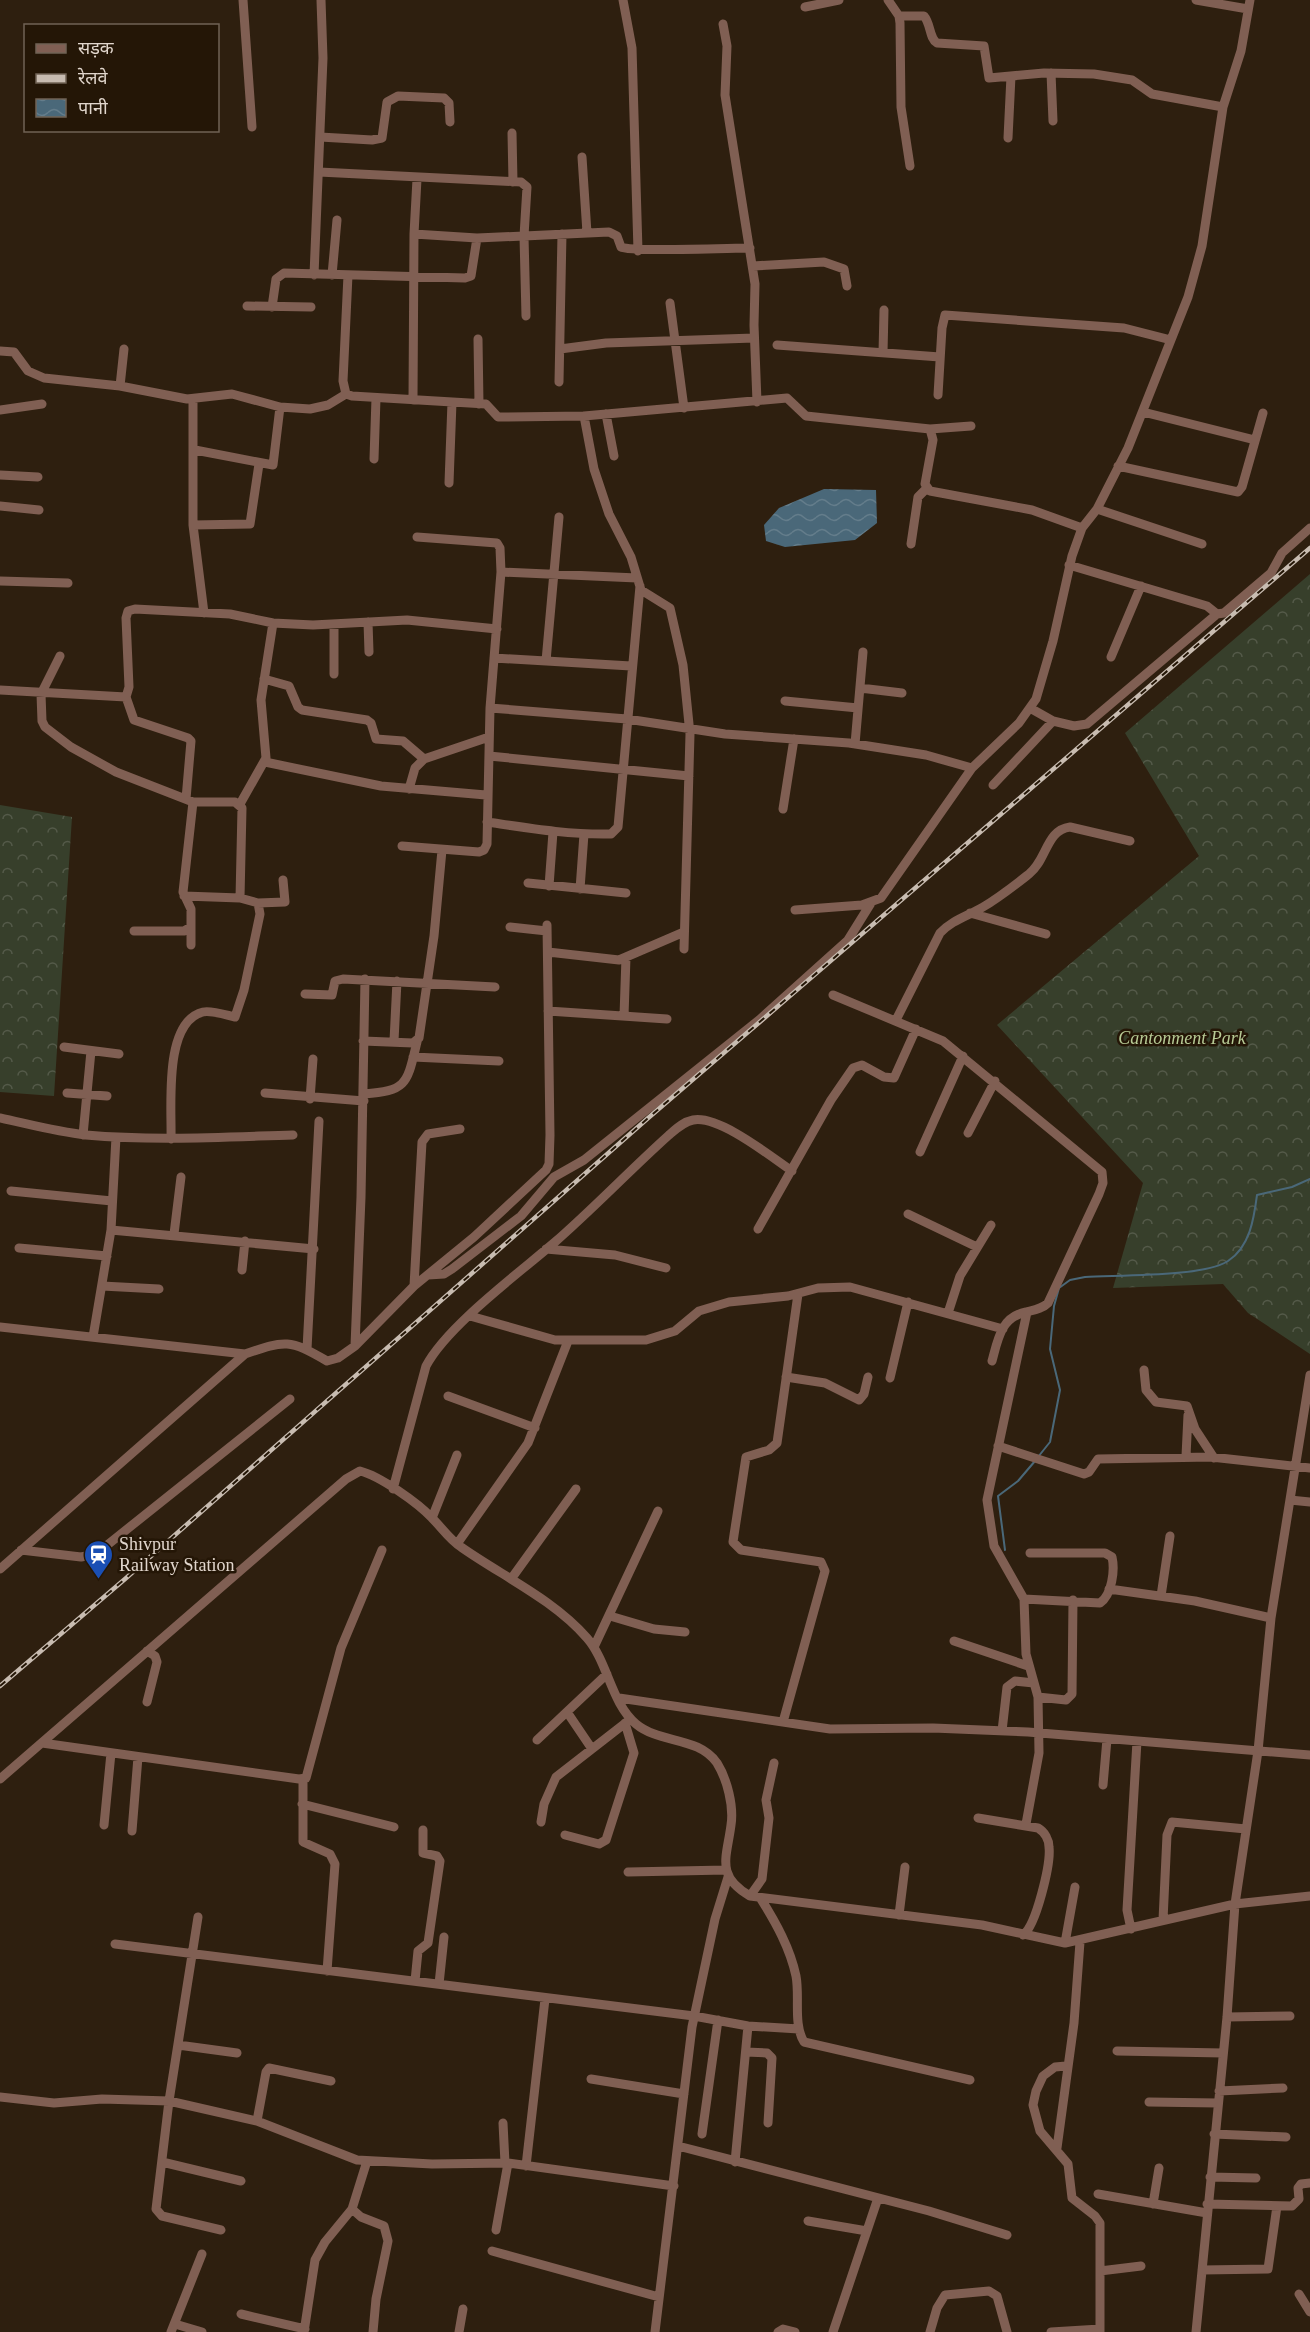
<svg xmlns="http://www.w3.org/2000/svg" width="1310" height="2332" font-family="'Times New Roman','Noto Sans Devanagari',serif">
	<style>
		.forest { fill: url(#forest-crowns) }
		.water { fill: url(#water-waves) }
		.lines { fill: none; stroke-linecap: round; stroke-linejoin: round }
		.stream { stroke: #4a6879; stroke-width: 2 }
		.minor { stroke: #805f53; stroke-width: 9 }
		.rail-casing { stroke: #c8bcb1; stroke-width: 4.5 }
		.rail { stroke: #241606; stroke-width: 2; stroke-dasharray: 7; stroke-linecap: butt }
		.labels { text-anchor: middle; stroke-width: 5; stroke-linejoin: round; paint-order: stroke }
		.park-label { font-size: 18px; font-style: italic; fill: #b7ca95; stroke: #241606 }
		.poi-label { font-size: 18px; fill: #e1d6cc; stroke: #241606; text-anchor: start }
	</style>
	<defs>
		<pattern id="forest-crowns" width="20" height="18" patternUnits="userSpaceOnUse" patternTransform="scale(1.5)"><rect width="20" height="18" fill="#373f2b"/><path d="M2 6a3 3 0 1 1 6 0M12 15a3 3 0 1 1 6 0" fill="none" stroke="#545a49"/></pattern>
		<pattern id="water-waves" width="16" height="10" patternUnits="userSpaceOnUse" patternTransform="scale(1.5)"><rect width="16" height="10" fill="#4a6879"/><path d="M0 5q4-4 8 0t8 0" fill="none" stroke="#647d8b"/></pattern>
	</defs>
	<rect width="100%" height="100%" fill="#2e1f0f"/>
	<path class="forest" d="M1310,574v780l-62,-41 -25,-29 -110,4 30,-105 -146,-158 202,-169 -74,-123z
		M0,805l72,12 -18,279 -54,-4z"/>
	<path class="water" d="M824,489l52,1 1,33 -22,17 -70,7 -19,-6 -2,-16 15,-17z"/>
	<g class="lines">
		<path class="stream" d="M1038,1457l12,-15 10,-52 -10,-41 4,-43 5,-18 11,-8 15,-3c33,-2 119,0 143,-16 22,-14 26,-43 29,-66l35,-8 18,-8
			M1005,1550l-7,-54 20,-15 17,-20"/>
		<path class="minor" d="M243,0l9,127
			M623,0l9,48 6,203
			M888,0l11,16 1,7 1,84 9,59
			M1196,0l52,9
			M805,7l34,-7
			M899,16h25c7,8 5,22 13,27l47,3 5,32 55,-5 50,1 38,6 20,14 71,13
			M723,24l4,22 -2,49 30,189 -1,41 3,77
			M1051,73l2,48
			M512,133l1,49
			M320,137l52,3 10,-2 5,-36 11,-6 46,2 5,5 1,19
			M1008,138l3,-62
			M582,157l5,76
			M319,172l202,10 6,5 -3,49 -47,2 -63,-4
			M753,266l71,-4 20,7 3,17
			M314,275l9,-217 -2,-58
			M332,275l5,-55
			M348,275l-5,106 3,13 6,2 134,8 12,13h6l80,-1 203,-18 19,18 124,13 3,11 -8,44 5,7 102,19 50,18
			M670,303l14,105
			M247,306l64,1
			M272,307l4,-28 8,-6 181,5 6,-2 6,-38
			M526,316l-2,-80 85,-4 8,4 4,11c9,5 111,1 129,1
			M478,339l1,65
			M777,345l163,12
			M560,349l46,-6 148,-5
			M0,351l14,1 14,19 16,7 76,8 67,13 45,-5 48,13 30,2 18,-4 18,-11
			M883,353l1,-43
			M559,382l3,-148
			M120,386l4,-37
			M938,395l4,-67 3,-13 179,13 47,12
			M193,400v125
			M413,400l1,-166 3,-55
			M0,410l42,-6
			M1143,412l112,28
			M606,414l8,42
			M584,416l10,53 15,45 22,43 10,33 29,18 13,57 7,69 -6,215
			M930,429l41,-3
			M195,450l78,15 7,-58
			M374,459l2,-61
			M1118,466l120,26 4,-5 21,-74
			M0,475l38,2
			M449,483l3,-81
			M0,506l39,4
			M1097,509l105,35
			M417,537l80,6 3,5 1,24
			M911,544l7,-47 9,-9
			M1069,565l138,41 10,8 7,-1 47,-40 11,-20 28,-25
			M0,581l68,2
			M204,613l-11,-88 57,-1 9,-60
			M368,622l1,30
			M334,624v50
			M60,656l-19,38 1,27 3,6 26,20 45,25 77,30h42l7,6 -2,90 18,5 2,11 -16,76 -9,27c-9,-2 -24,-7 -32,-5 -40,10 -31,95 -32,127
			M1111,657l30,-71
			M494,658l137,8
			M546,661l13,-144
			M264,679l25,7 9,21 4,3 65,10 4,3 5,16 27,2 21,18
			M860,688l42,5
			M0,690l126,7 3,-10 -3,-69 2,-7 7,-2 95,5 43,9 40,2 94,-5 90,9
			M126,697l8,23 54,18 3,3 -5,58
			M785,701l73,7
			M490,708l137,11 98,15 124,9 77,12 46,13
			M1030,708l23,13
			M855,744l8,-92
			M489,756l200,20
			M265,762l116,24 105,9
			M993,785l60,-64 21,5 13,-2 130,-110
			M409,789l6,-21 9,-9 65,-22
			M240,804l26,-46 -5,-58 12,-77
			M783,809l11,-70
			M487,822c41,6 82,13 124,12l7,-7 22,-241
			M402,846l77,6 5,-2 3,-6 3,-136 11,-136 136,6
			M528,883l98,10
			M549,886l4,-54
			M580,889l4,-55
			M184,896l56,2
			M258,903l27,-1 -2,-22
			M795,910l67,-5 19,-7 91,-130 47,-45 17,-24 17,-58 19,-85 10,-28 15,-19 31,-61 60,-151 14,-51 21,-139 18,-56 9,-51
			M970,913l76,21
			M191,927v18
			M510,927l37,4
			M134,931h50l7,-4v-18l-8,-17 10,-90
			M548,952l71,8 65,-28
			M305,994l27,1 3,-14 8,-2 152,8
			M833,995l110,46 159,131 1,11 -4,11 -51,109c-6,6 -14,7 -22,9 -25,5 -28,27 -34,49
			M548,1011l119,8
			M624,1016l2,-59
			M896,1020l44,-87c12,-13 28,-17 43,-26 17,-10 32,-22 46,-33 18,-14 17,-44 41,-47l60,14
			M363,1041l50,2 6,-5 15,-102 8,-86
			M394,1041l3,-60
			M64,1047l55,7
			M413,1057l86,4
			M67,1093l40,3
			M265,1093l99,8
			M364,1094c44,-3 43,-11 53,-52
			M310,1099l3,-40
			M0,1118c28,6 57,14 86,17 69,6 138,2 207,0
			M968,1133l27,-52
			M83,1135l8,-84
			M920,1152l43,-96
			M11,1191l101,10
			M908,1214l69,33
			M758,1229l73,-129 22,-32 9,-3 22,12 10,1 22,-49
			M111,1230l203,19
			M174,1234l7,-57
			M19,1248l88,8
			M546,1249l69,6 51,13
			M242,1270l3,-29
			M428,1275l16,-1 8,-5 69,-53 33,-39 30,-17 175,-140 89,-80 23,-37
			M102,1286l57,3
			M414,1286l8,-144 6,-8 32,-5
			M948,1313l12,-37 31,-51
			M470,1316l85,24h91l29,-9 24,-20 30,-9 59,-6 30,-8 32,-1 153,42
			M0,1327l245,27
			M93,1337l18,-107 5,-93
			M355,1346l6,-149 4,-218
			M307,1349l12,-228
			M1144,1370l2,20 10,12 31,4 8,23 19,29
			M786,1377l39,6 34,17 5,-6 4,-17
			M890,1378l18,-76
			M448,1396l87,32
			M998,1446l86,28 5,-2 9,-13 113,-2 99,11
			M1186,1456l2,-41
			M393,1489l33,-123c21,-40 93,-93 129,-124 39,-34 75,-72 114,-107 7,-6 14,-13 24,-15 26,-5 77,36 99,51
			M1290,1500l20,2
			M432,1518l25,-63
			M457,1544l71,-101 40,-102
			M21,1550l60,7 15,-3 194,-155
			M0,1569l245,-215c41,-14 44,-15 82,7l11,-3 17,-12 59,-60 60,-49 72,-67 3,-6 1,-29 -3,-210
			M511,1579l65,-90
			M1109,1589l86,12 76,17
			M1161,1596l9,-60
			M1024,1599l76,4c12,-8 15,-33 12,-46l-7,-4h-75
			M610,1616l44,13 31,3
			M954,1641l74,25
			M594,1647l64,-136
			M147,1651l8,5 2,6 -10,40
			M1038,1697l28,3 6,-6 1,-94
			M619,1698l211,31 103,-1 95,4 282,23
			M567,1712l25,37
			M783,1722l42,-151 -4,-9 -80,-12 -8,-8 1,-7 12,-78 23,-7 8,-7 21,-149
			M1002,1731l5,-44 8,-6 19,2
			M537,1740l70,-66
			M42,1743l257,36 7,-1 35,-130 41,-98
			M0,1779l346,-300 14,-8c20,5 58,32 72,47 10,10 18,22 29,29 41,29 92,52 126,91 21,24 24,65 49,86 24,20 62,12 81,39 10,16 17,43 14,62 -4,32 -16,51 19,71l232,29 83,18 170,-39 75,-8
			M303,1779v63l27,12 5,10 -8,107
			M1103,1785l4,-46
			M302,1804l92,23
			M978,1818l60,10c7,4 11,12 11,19 2,17 -13,79 -26,88
			M541,1822l3,-18 12,-27 72,-56
			M1026,1824l13,-71 -1,-56 -12,-43 -2,-55 -30,-53 -7,-46 40,-188
			M104,1825l7,-72
			M132,1831l6,-74
			M565,1835l34,9 7,-4 28,-87 -9,-30
			M628,1872l98,-2
			M750,1896l12,-17 7,-61 -3,-18 8,-37
			M761,1899c15,24 29,49 35,77 4,21 -3,48 8,66l166,38
			M899,1915l6,-48
			M198,1917l-29,184 -13,108 6,7 59,14
			M1163,1920l4,-85 5,-13 74,7
			M1131,1929l-4,-19 10,-169
			M1065,1943l10,-56
			M115,1944l579,72 54,10 51,3
			M415,1981l3,-30 10,-8 12,-82 -3,-5 -14,-3v-23
			M439,1984l5,-47
			M1227,2017l63,-1
			M178,2045l59,8
			M1117,2051l106,2
			M746,2052l21,1 5,5 -4,65
			M1066,2066l-11,1 -12,9 -7,15 -3,14 7,26 28,33 4,34 23,18 5,7v109
			M591,2079l93,15
			M1219,2091l64,-3
			M0,2097l54,6 48,-4 67,2 88,20 100,39 75,4 76,-1 166,23
			M1149,2102l69,1
			M257,2121l9,-49 3,-4 62,13
			M503,2123l2,40
			M702,2134l16,-114
			M1214,2134l72,3
			M678,2146l251,65 78,24
			M1057,2148l17,-125 6,-81
			M162,2162l79,19
			M735,2162l13,-136
			M526,2166l19,-167
			M1210,2177l46,1
			M1098,2194l109,19
			M1153,2204l6,-36
			M1207,2204l85,2 7,-7 -1,-11 3,-4 9,-1
			M352,2209l9,8 23,9 4,15 -12,58 -3,33
			M808,2221l59,10
			M496,2230l12,-67
			M492,2251l167,46
			M1202,2270l66,-1 9,-63
			M1100,2271l41,-5
			M1299,2294l11,18
			M241,2314l64,15
			M175,2324l27,8
			M171,2332l31,-78
			M304,2332l11,-72 10,-18 27,-33 15,-48
			M459,2332l4,-23
			M655,2332l37,-305 23,-108 13,-42
			M778,2332l5,-3 12,3
			M833,2332l45,-134
			M930,2332l7,-24 8,-13 44,-4 8,5 10,36
			M1051,2332l49,-3
			M1196,2332l31,-315 8,-113 23,-153 13,-133 39,-243"/>
		<defs>
			<path id="rail" d="M0,1686l125,-107 522,-460 663,-571"/>
		</defs>
		<use href="#rail" class="rail-casing"/>
		<use href="#rail" class="rail"/>
	</g>
	<defs>
		<symbol id="station-pin" viewBox="-11 -11 22 30"><path d="M0 17L-7.5 6A9.5 9.5 0 1 1 7.5 6Z" fill="#1a4fb4" stroke="#241606"/><path d="M-3-6H3Q5-6 5-4V2Q5 4 3 4L4.5 6H3L1.5 4h-3L-3 6H-4.5L-3 4Q-5 4-5 2V-4Q-5-6-3-6ZM-3.5-4v3h7v-3ZM-3.5 1v1.5H-2V1ZM2 1v1.5H3.5V1Z" fill="#fff"/></symbol>
	</defs>
	<g fill-rule="evenodd">
		<use href="#station-pin" x="82" y="1538" width="33" height="45"/>
	</g>
	<g class="labels">
		<g class="park-label">
			<text x="1182" y="1044">Cantonment Park</text>
		</g>
		<g class="poi-label">
			<text x="119" y="1550">Shivpur<tspan x="119" dy="21">Railway Station</tspan></text>
		</g>
	</g>
	<rect x="24" y="24" width="195" height="108" fill="#241606" stroke="#706355" stroke-width="1.5"/>
	<rect x="36" y="44" width="30" height="9" fill="#805f53" stroke="#706355" stroke-width="1.5"/>
	<text x="78" y="54" font-size="18" fill="#e1d6cc">सड़क</text>
	<rect x="36" y="74" width="30" height="9" fill="#c8bcb1" stroke="#706355" stroke-width="1.5"/>
	<text x="78" y="84" font-size="18" fill="#e1d6cc">रेलवे</text>
	<rect x="36" y="99" width="30" height="18" fill="url(#water-waves)" stroke="#706355" stroke-width="1.5"/>
	<text x="78" y="114" font-size="18" fill="#e1d6cc">पानी</text>
</svg>
